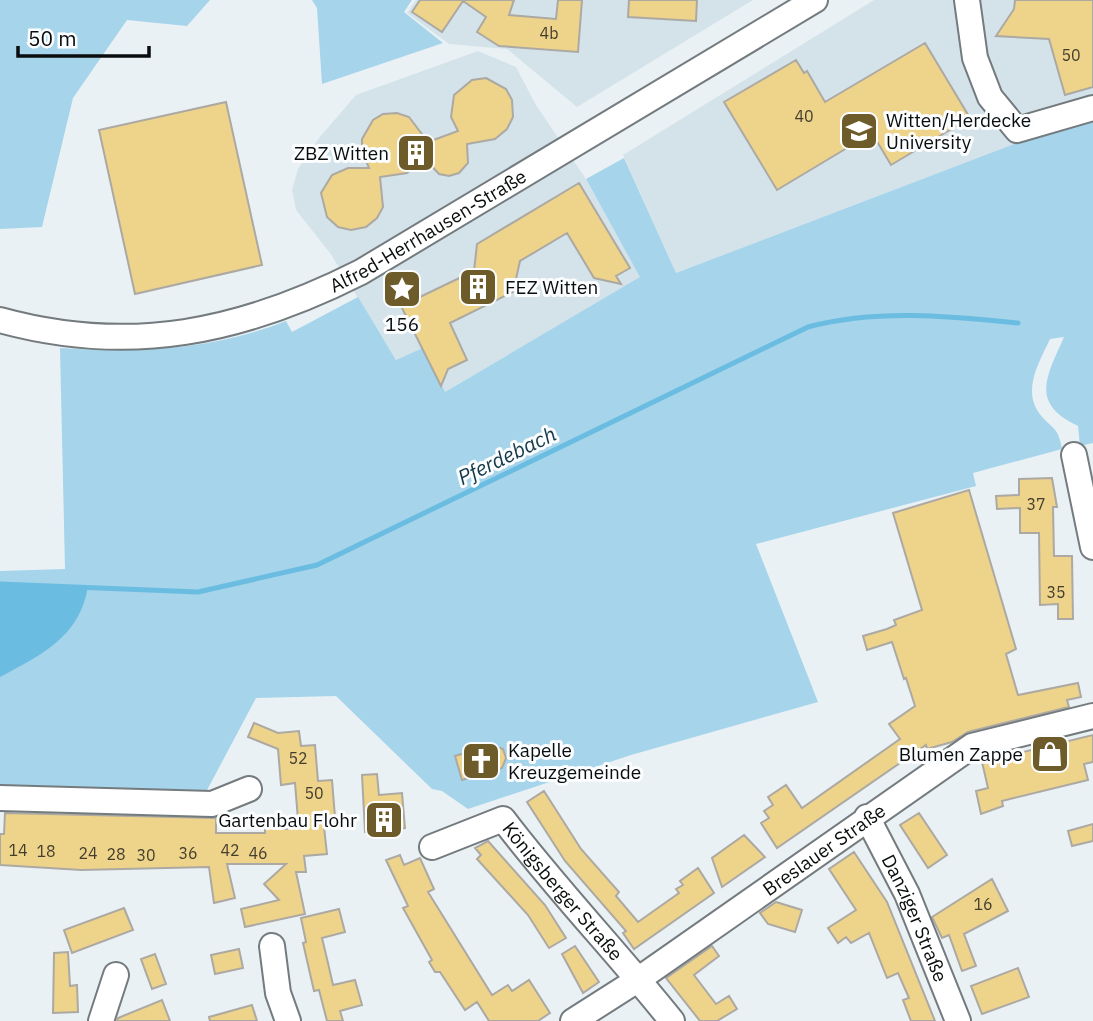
<svg xmlns="http://www.w3.org/2000/svg" width="1093" height="1021" font-family="'IBM Plex Sans',sans-serif">
	<style>
		.built { fill: #d4e3ea }
		.green { fill: #a5d4eb }
		.water { fill: #6bbce1 }
		.lines { fill: none; stroke-linecap: round; stroke-linejoin: round }
		.stream { stroke: #6bbce1; stroke-width: 5 }
		.building { fill: #eed38b; stroke: #aca9a3; stroke-width: 2 }
		.minor-casing { stroke: #747b7e; stroke-width: 28 }
		.minor { stroke: #fff; stroke-width: 24 }
		.labels { text-anchor: middle; stroke-width: 6; stroke-linejoin: round; paint-order: stroke }
		.number-label { font-size: 16px; fill: #433e2d }
		.poi-label { font-size: 19px; fill: #0a0d0e; stroke: #fcfdfe; text-anchor: start }
		.street-label { font-size: 19px; fill: #0a0d0e; stroke: #fcfdfe }
		.water-label { font-size: 21px; font-style: italic; fill: #143949; stroke: #fcfdfe }
	</style>
	<rect width="100%" height="100%" fill="#eaf1f5"/>
	<path class="built" d="M416,0h337l-176,107 -70,-58 -58,-5 -42,-31z
		M874,0h219v121l-74,21 -343,131 -53,-118z
		M478,51l38,16 20,38 48,71 57,101 -196,115 -48,-31 -67,-108 -34,-43 -4,-20 6,-21 21,-31 37,-43z"/>
	<path class="green" d="M0,0h210l-23,26 -60,-6 -54,78 -31,129 -42,2z
		M312,0h100l-8,12 39,31 -121,41 -5,-76z
		M1093,121v322l-13,3 -2,-20c-49,-23 -31,-50 -14,-89l-14,2c-10,22 -28,50 -11,74 13,17 19,12 23,36l-89,24 3,13 -220,58 62,158 -187,53 -163,54 -26,-18 -10,-2 -96,-93 -80,2 -50,94 -206,-4v-217l65,-2 -5,-221c77,5 153,2 226,-27l6,11 66,-35 38,63 27,-12 22,44 195,-115 -54,-98 38,-21 52,115 343,-131z"/>
	<path class="water" d="M0,584l88,2c-8,51 -47,69 -88,91z"/>
	<g class="lines">
		<path class="stream" d="M0,584l198,8 119,-27 491,-238c69,-18 139,-11 210,-4"/>
	</g>
	<path class="building" d="M420,0h94l-5,15 47,4 2,-19h24l-4,52 -79,-6 -22,-14 9,-15 -23,-16 -21,31 -30,-20z
		M629,0h68l-1,21 -68,-4z
		M1015,0h78v87l-28,8 -16,-56 -53,-3 18,-27z
		M925,43l45,75 -79,47 -19,-32 -95,57 -53,-88 72,-42 8,13 3,-2 18,31z
		M486,78l20,11 6,11 1,17 -6,12 -12,10 -28,5 1,19 -9,10 -10,3 -10,-2 -15,-16 -17,15 -27,4 3,30 -6,11 -11,9 -15,3 -13,-3 -11,-10 -6,-24 11,-18 16,-7h21l-7,-17v-12l11,-19 10,-6 14,-1 12,4 19,25 30,-11 -7,-14 3,-22 18,-15z
		M226,102l36,163 -127,29 -36,-164z
		M579,183l51,85 -14,8 5,8 -27,-6 -27,-45 -47,28 -7,31 -63,31 17,37 -19,9 -7,17 -40,-80 73,-35 3,-27z
		M1052,478l5,29h-4l1,49h18l1,63h-15v-15l-18,1 -1,-72h-19v-25l-23,1 -1,-13 23,-1v-16z
		M969,490l47,159 -10,5 12,41 60,-12 3,14 -14,3 2,7 -101,25 -16,10 -25,7 -1,-4 -149,103 -16,-25 8,-5 -5,-7 9,-6 -5,-8 18,-12 16,23 98,-69 -11,-15 26,-18 -9,-28 -2,1 -12,-37 -25,8 -4,-14 24,-7 9,-4 -2,-5 28,-10 -29,-97z
		M254,723l24,10 21,-2 2,15 14,-1 3,36 14,-1 3,37 -12,1 4,36 -23,2 2,16h-10l9,42 -60,13 -4,-18 38,-9 -15,-16 22,-20h-59l8,34 -21,5 -5,-36 -128,3 -81,-5v-31h4l1,-21 211,5v15h49v-5l22,1 -1,-8 12,-1 -3,-37 -14,2 -3,-36 -30,-12z
		M1093,735v27l-9,2 4,16 -86,21 1,5 -22,8 -5,-23 12,-3 -6,-26z
		M492,745l11,4 3,9 -4,10 -40,12 -7,-24z
		M377,774l2,21 23,-2 3,35 -40,4 -3,-57z
		M544,791l37,58 38,43 -3,4 22,26 41,-29 -3,-4 7,-4 -3,-4 18,-13 16,25 -80,56 -11,-16 3,-2 -61,-70 -38,-59z
		M919,813l28,42 -19,13 -28,-43z
		M1093,824v17l-21,5 -4,-15z
		M744,835l21,22 -43,30 -10,-29z
		M488,841l57,64 21,33 -17,10 -21,-33 -51,-56 4,-4 -6,-7z
		M854,852l33,50 48,119h-24l-8,-21 6,-2 -11,-25 -11,5 -18,-45 -18,10 -5,-6 -8,6 -10,-15 28,-18 -27,-41z
		M400,855l4,10 16,-7 14,31 -6,3 64,103 16,-10 4,6 17,-11 21,33 -12,8h-49l-12,-19 -12,8 -25,-38h-5l-6,-10 3,-2 -29,-52 5,-2 -22,-46z
		M992,879l16,32 -44,23 12,32 -14,5 -13,-36 -7,3 -10,-21z
		M776,902l26,8 -7,22 -27,-8 -8,-11z
		M124,908l9,22 -61,23 -8,-23z
		M339,909l6,23 -23,6 6,25 5,22 22,-5 7,25 -22,6 3,10h-16l-8,-31 -5,1 -11,-48 3,-1 -5,-24z
		M575,946l24,36 -16,11 -21,-39z
		M712,946l7,10 -25,19 22,29 13,-8 8,13 -20,12h-17l-34,-43z
		M239,949l4,19 -28,6 -4,-19z
		M68,952l2,34 7,-1 1,27 -25,1 1,-60z
		M155,954l11,30 -14,5 -11,-30z
		M1018,968l11,29 -47,17 -11,-28z
		M162,1000l8,21h-53l1,-3z
		M252,1005l5,16h-47l-1,-4z"/>
	<g class="lines">
		<defs>
			<g id="minor">
				<path d="M967,0l8,58 15,39 27,33 76,-22"/>
				<path id="s1" d="M0,320c131,36 242,12 361,-48l454,-272"/>
				<path d="M1074,455l19,92"/>
				<path d="M0,798l212,6 37,-15"/>
				<path id="s2" d="M867,817l40,77 51,127"/>
				<path id="s3" d="M432,847l71,-28c53,70 114,133 169,202"/>
				<path d="M272,946l6,47 10,28"/>
				<path d="M101,1021l15,-46"/>
				<path id="s4" d="M573,1021l66,-42 333,-233 121,-30"/>
			</g>
		</defs>
		<use href="#minor" class="minor-casing"/>
		<use href="#minor" class="minor"/>
	</g>
	<defs>
		<symbol id="university-square" viewBox="-11 -11 22 22"><rect x="-9" y="-9" width="18" height="18" rx="4" fill="#6d5b29" stroke="#fcfdfe"/><path d="M0-5L7-2L0 1L-7-2ZM-4 1L0 2.5L4 1V4Q0 6-4 4Z" fill="#fff"/></symbol>
		<symbol id="building-square" viewBox="-11 -11 22 22"><rect x="-9" y="-9" width="18" height="18" rx="4" fill="#6d5b29" stroke="#fcfdfe"/><path d="M-4-6H4V6H1V3H-1V6H-4ZM-2.5-4.3h1.7v1.8h-1.7ZM.8-4.3h1.7v1.8H.8ZM-2.5-1h1.7V.8h-1.7ZM.8-1h1.7V.8H.8Z" fill="#fff"/></symbol>
		<symbol id="sight-square" viewBox="-11 -11 22 22"><rect x="-9" y="-9" width="18" height="18" rx="4" fill="#6d5b29" stroke="#fcfdfe"/><path d="M0-6L1.8-2.2L6-1.7L2.9 1.2L3.7 5.4L0 3.3L-3.7 5.4L-2.9 1.2L-6-1.7L-1.8-2.2Z" fill="#fff"/></symbol>
		<symbol id="shop-square" viewBox="-11 -11 22 22"><rect x="-9" y="-9" width="18" height="18" rx="4" fill="#6d5b29" stroke="#fcfdfe"/><path d="M-5-2.5h2.3a2.7 3.5 0 0 1 5.4 0H5L5.5 6h-11ZM-1.5-2.5h3a1.5 2.3 0 0 0-3 0Z" fill="#fff"/></symbol>
		<symbol id="church-square" viewBox="-11 -11 22 22"><rect x="-9" y="-9" width="18" height="18" rx="4" fill="#6d5b29" stroke="#fcfdfe"/><path d="M-1.2-6h2.4v3.5h3.3v2.4h-3.3V6h-2.4V-.1h-3.3v-2.4h3.3Z" fill="#fff"/></symbol>
	</defs>
	<g fill-rule="evenodd">
		<use href="#university-square" x="837" y="109" width="44" height="44"/>
		<use href="#building-square" x="394" y="131" width="44" height="44"/>
		<use href="#building-square" x="456" y="265" width="44" height="44"/>
		<use href="#sight-square" x="380" y="267" width="44" height="44"/>
		<use href="#shop-square" x="1028" y="732" width="44" height="44"/>
		<use href="#church-square" x="459" y="739" width="44" height="44"/>
		<use href="#building-square" x="362" y="798" width="44" height="44"/>
	</g>
	<g class="labels">
		<g class="number-label">
			<text x="549" y="39">4b</text>
			<text x="1071" y="61">50</text>
			<text x="804" y="122">40</text>
			<text x="1036" y="510">37</text>
			<text x="1056" y="598">35</text>
			<text x="298" y="764">52</text>
			<text x="314" y="799">50</text>
			<text x="18" y="856">14</text>
			<text x="230" y="856">42</text>
			<text x="46" y="857">18</text>
			<text x="88" y="859">24</text>
			<text x="188" y="859">36</text>
			<text x="258" y="859">46</text>
			<text x="116" y="860">28</text>
			<text x="146" y="861">30</text>
			<text x="983" y="910">16</text>
		</g>
		<g class="poi-label">
			<text x="886" y="127">Witten/Herdecke<tspan x="886" dy="22">University</tspan></text>
			<text x="389" y="160" text-anchor="end">ZBZ Witten</text>
			<text x="505" y="294">FEZ Witten</text>
			<text x="402" y="331" text-anchor="middle">156</text>
			<text x="508" y="757">Kapelle<tspan x="508" dy="22">Kreuzgemeinde</tspan></text>
			<text x="1023" y="761" text-anchor="end">Blumen Zappe</text>
			<text x="357" y="827" text-anchor="end">Gartenbau Flohr</text>
		</g>
		<g class="street-label">
			<text dy="7" stroke="none"><textPath href="#s1" startOffset="452">Alfred-Herrhausen-Straße</textPath></text>
			<text dy="7" stroke="none"><textPath href="#s4" startOffset="304">Breslauer Straße</textPath></text>
			<text dy="7" stroke="none"><textPath href="#s3" startOffset="170">Königsberger Straße</textPath></text>
			<text dy="7" stroke="none"><textPath href="#s2" startOffset="112">Danziger Straße</textPath></text>
		</g>
		<g class="water-label">
			<text transform="translate(507 456) rotate(-26)" y="7">Pferdebach</text>
		</g>
	</g>
	<path d="M18 46v10h131v-10" fill="none" stroke="#0a0d0e" stroke-width="3.5"/>
	<text x="28" y="46" font-size="21" fill="#0a0d0e" stroke="#fcfdfe" stroke-width="5" paint-order="stroke">50 m</text>
</svg>
